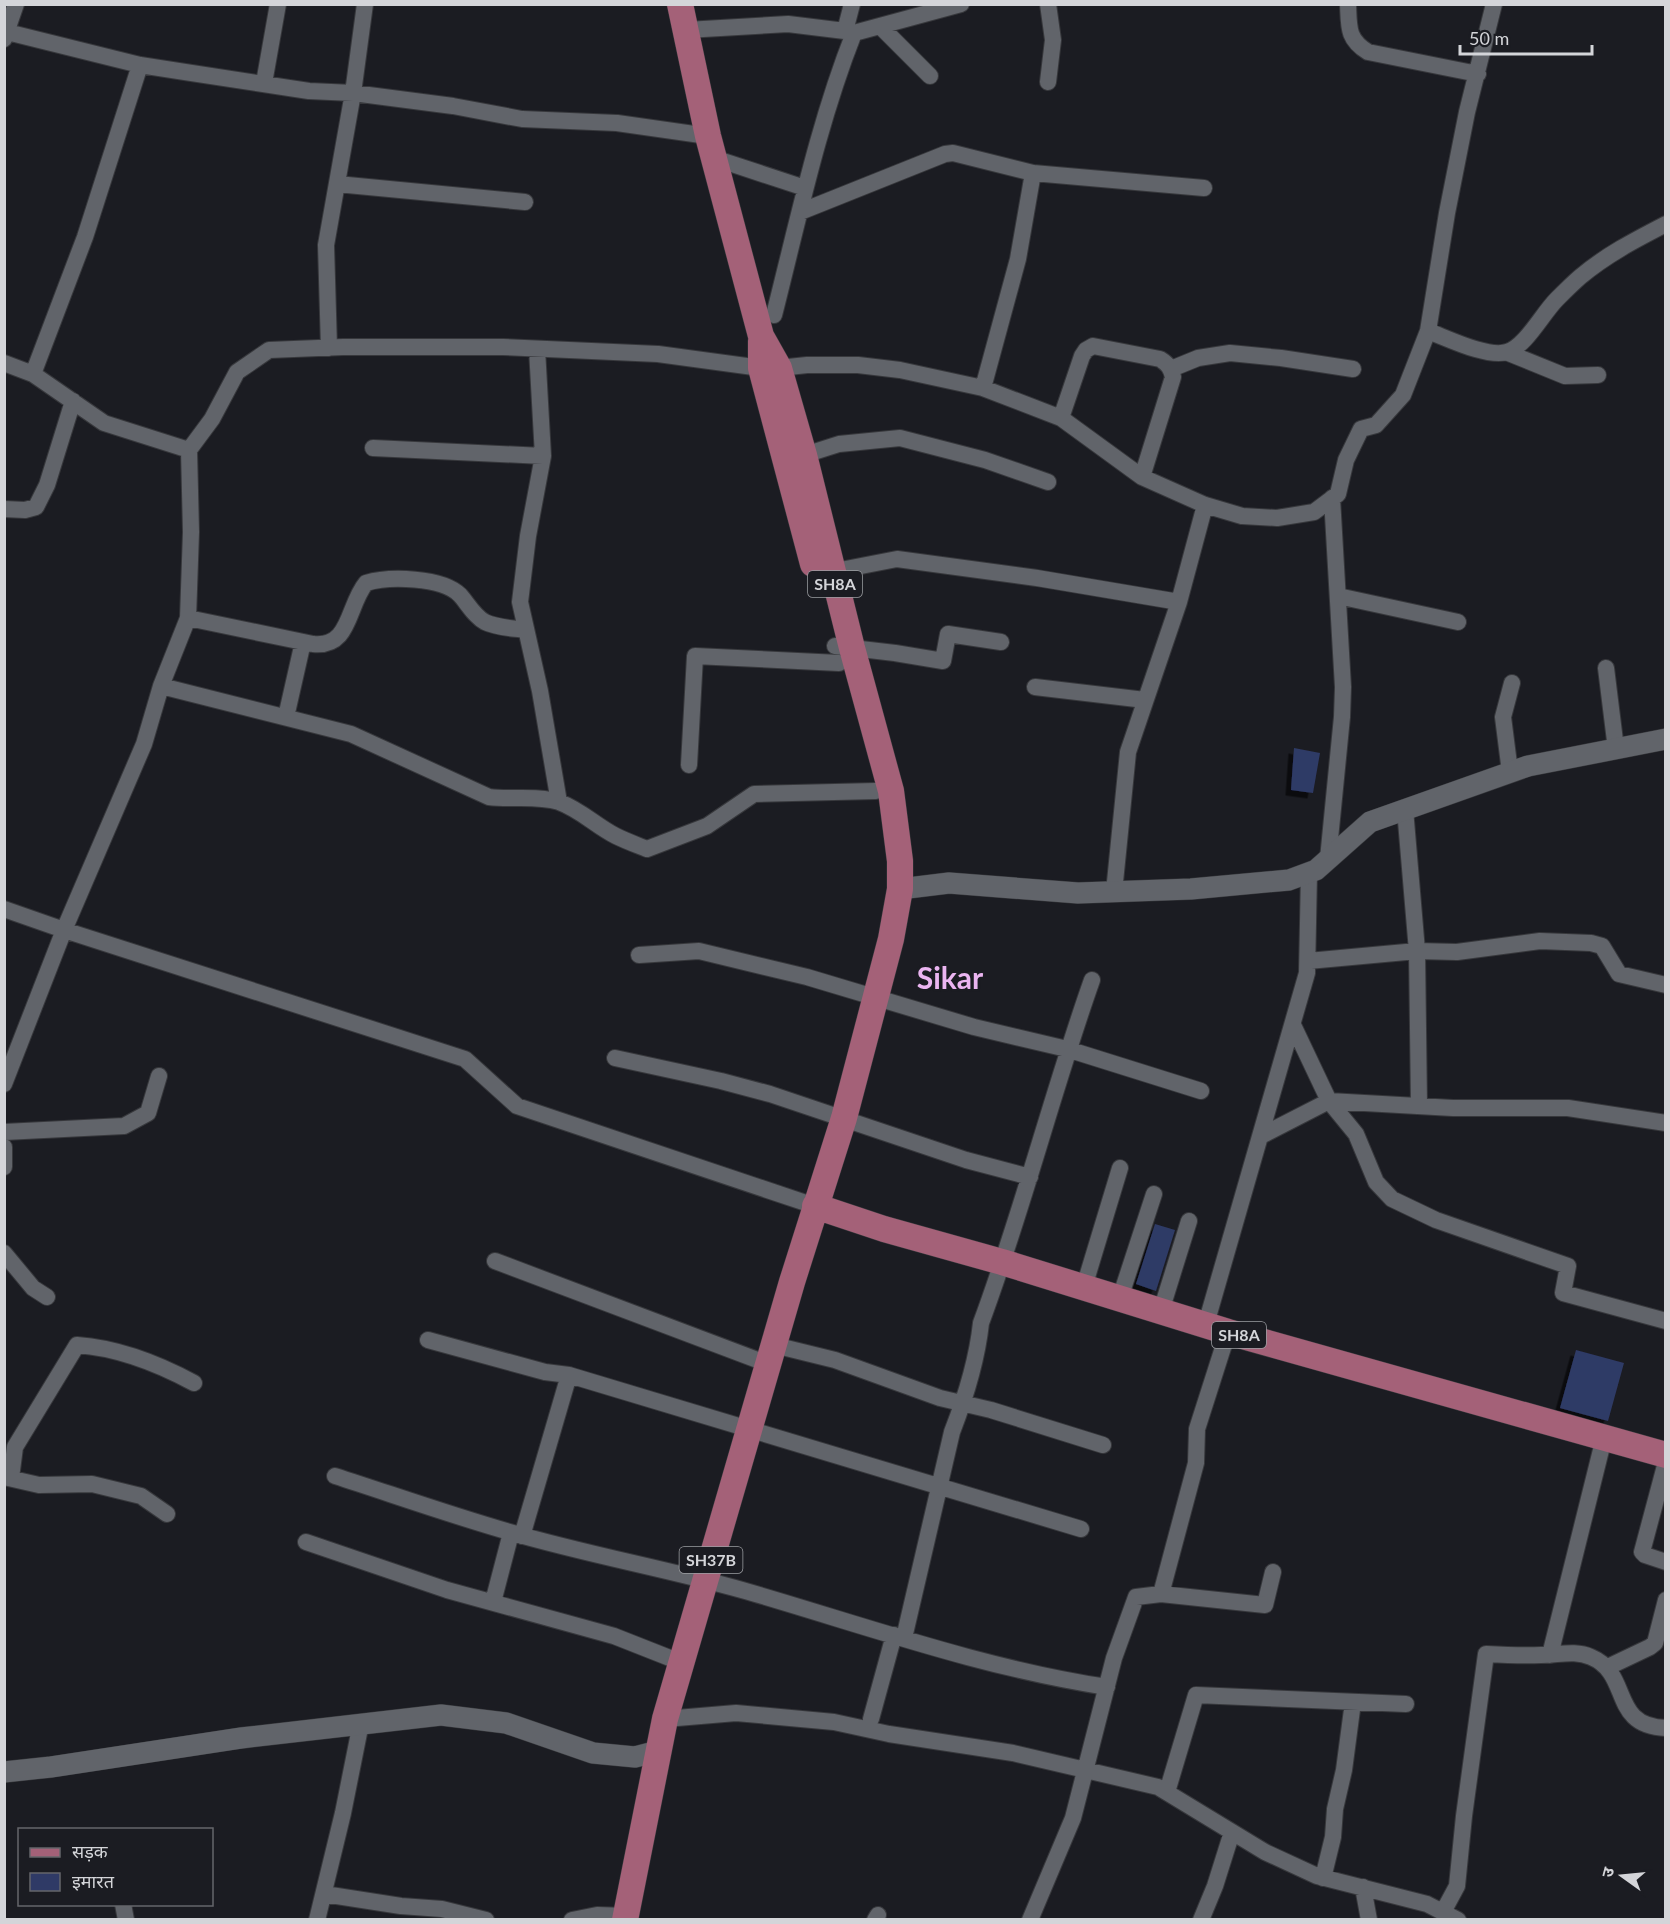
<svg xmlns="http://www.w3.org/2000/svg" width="1670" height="1924" font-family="Lato,'Noto Sans Devanagari',sans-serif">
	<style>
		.building { fill: #2f3a66; filter: url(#shadow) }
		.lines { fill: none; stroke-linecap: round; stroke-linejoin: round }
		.minor-casing { stroke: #37383c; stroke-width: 18 }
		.tertiary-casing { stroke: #37383c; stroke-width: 22 }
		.primary-casing { stroke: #37383c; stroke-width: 27 }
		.minor { stroke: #61646a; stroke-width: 16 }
		.tertiary { stroke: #61646a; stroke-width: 21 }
		.primary { stroke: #a46178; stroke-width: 26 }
		.labels { text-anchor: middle; stroke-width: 5; stroke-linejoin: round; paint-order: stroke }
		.shield { fill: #1b1c22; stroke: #9c9ea2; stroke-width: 1.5 }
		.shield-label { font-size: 16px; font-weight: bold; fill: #d4d5d9 }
		.town-label { font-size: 30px; font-weight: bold; fill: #ebb5f1; stroke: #1b1c22 }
	</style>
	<defs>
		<filter id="shadow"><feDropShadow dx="-5.5" dy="5.5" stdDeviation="0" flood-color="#0009"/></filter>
	</defs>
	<rect width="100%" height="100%" fill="#1b1c22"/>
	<path class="building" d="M1294,748l26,5 -7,40 -22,-3z
		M1155,1224l20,6 -19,61 -20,-7z
		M1576,1350l48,13 -16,58 -48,-13z"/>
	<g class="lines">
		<defs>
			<path id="minor" d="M852,4l-7,27 9,2
				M1348,4c1,23 -1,35 20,48l110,22
				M880,26l50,50
				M686,30l102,-6 57,7
				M7,32l133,33 45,7 124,19 44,2 100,13 69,13 95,4 91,13
				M4,39l12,-35
				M1048,82l5,-42 -5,-36
				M264,83l14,-79
				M714,158l91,30
				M337,184l188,18
				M800,212l145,-58 8,-1 80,20 171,15
				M774,315c24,-94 44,-191 80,-282l107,-29
				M1428,331l19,-118 20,-101 27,-108
				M329,348l-3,-103 27,-152 12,-89
				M537,349l6,107 -15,80 -8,66 20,89 19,111
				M1506,352l59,24 33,-1
				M4,363l29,11 71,49 85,27 2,82 -3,86 -27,68 -17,58 -80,186 -60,154
				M1171,369l27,-11 32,-5 51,5 72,11
				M33,374l52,-137 55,-172
				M983,388l35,-129 15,-86
				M1061,418l21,-62 4,-6 7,-4 67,13c8,5 11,9 13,18l-31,100
				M373,448l170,8
				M189,450l23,-31 25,-47 32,-22 74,-3h160l155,7 103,14h18l28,-3h51l42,5 83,18 78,30 81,59 63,28 37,11 35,2 37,-6 24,-18 8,-34 15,-31 15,-4 27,-30 25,-64c19,7 59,27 79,21 19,-6 35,-38 50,-53 7,-7 15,-15 23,-22 26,-22 55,-37 86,-53
				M795,458l44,-14 61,-6 85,22 63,22
				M4,509l21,1 11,-3 11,-22 26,-84
				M825,573l72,-14 140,19 142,24
				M1338,596l120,26
				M188,618l125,26c38,4 34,-38 53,-61 23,-7 76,-6 94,12 8,9 14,21 25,27 12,6 28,6 41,8
				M835,646l60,7 48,8 5,-27 53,8
				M1606,668l10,81
				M161,686l190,48 138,63c23,3 48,-2 70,5 22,8 37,24 57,34 10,5 21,9 31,13l60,-23 47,-32 122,-3
				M1035,687l110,13
				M286,717l17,-75
				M689,765l6,-109 144,7
				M1510,772l-7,-55 9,-34
				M1405,809l12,142 2,155
				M1328,859l14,-142 1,-30 -11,-189
				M1114,892l14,-140 51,-150 26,-97
				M4,909l60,21 401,129 52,47 298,100
				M639,955l60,-4 108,26 167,50 93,22 134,42
				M1308,961l109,-10 40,1 83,-11 51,2 11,3 17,28 47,11
				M1293,1025l36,76 27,33 20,48 16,17 44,21 132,46 -5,27 103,28
				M615,1058l106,23 49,13 196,66 64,17
				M4,1132l120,-6 24,-13 11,-37
				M1261,1136l68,-35 124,7h115l98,15
				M4,1147v20
				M4,1253l29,35 14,9
				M495,1261l273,103
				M1084,1287l36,-119
				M1120,1298l34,-104
				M1161,1311l28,-90
				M1206,1324l101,-351 2,-101
				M428,1340l117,32 24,3 512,154
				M774,1345l61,15 105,38 51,12 112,35
				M1666,1462l-24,90 3,3 21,7
				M335,1476c59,19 118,40 178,57 76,22 154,36 229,57 121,35 240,78 365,97
				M4,1477l35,8 53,-1 49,12 26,18
				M11,1478l4,-31 62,-102c42,3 80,18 117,38
				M522,1536l47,-161
				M306,1542l141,48 167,46 66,26
				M1161,1594l104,11 8,-33
				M493,1602l18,-69
				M904,1638l48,-206c14,-36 25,-72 29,-109 42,-113 71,-230 111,-343
				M1550,1655l54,-217
				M1608,1667l42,-20 5,-4 11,-43
				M665,1719l71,-6 98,9 55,12 124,19 145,34 107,65 52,24 110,28 31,16
				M871,1719l23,-84
				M1167,1792l29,-97 210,9
				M1323,1878l10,-41 2,-28 9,-39 9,-68
				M1363,1887l6,33
				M324,1894l77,12 41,3 44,11
				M123,1904l3,16
				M1443,1912l14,-26 7,-70 22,-162c18,1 37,2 55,1 18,0 34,-5 50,2 41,17 18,69 75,71
				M317,1920l26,-107 18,-90
				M572,1920l25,-5 29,1
				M875,1920l3,-5
				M1030,1920l43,-102 41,-160 22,-61 25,-3 35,-131 1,-34 31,-97
				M1201,1920l14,-34 17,-54"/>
			<path id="tertiary" d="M900,889l49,-6 129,10 113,-4 98,-9 27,-10 54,-48 158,-56 138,-27
				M4,1772l47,-5 190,-29 200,-23 65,8 87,30 42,4 23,-6"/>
			<path id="primary" d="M761,341v27l52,196
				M815,1206l69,23 118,33 226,70 438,123
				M625,1920l40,-201 127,-437 52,-164 47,-179 9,-50v-28l-9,-70 -39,-143 -48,-193 -25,-87 -18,-32 -53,-200 -28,-132"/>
		</defs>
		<use href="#minor" class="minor-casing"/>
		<use href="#tertiary" class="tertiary-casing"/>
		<use href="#primary" class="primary-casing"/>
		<use href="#minor" class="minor"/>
		<use href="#tertiary" class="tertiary"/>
		<use href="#primary" class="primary"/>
	</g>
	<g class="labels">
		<g class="shield">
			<rect x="808" y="571" width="54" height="26" rx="4.5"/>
			<rect x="1212" y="1322" width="54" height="26" rx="4.5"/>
			<rect x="679.5" y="1547" width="63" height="26" rx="4.5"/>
		</g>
		<g class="shield-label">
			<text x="835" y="590">SH8A</text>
			<text x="1239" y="1341">SH8A</text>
			<text x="711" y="1566">SH37B</text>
		</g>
		<g class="town-label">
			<text x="950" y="989">Sikar</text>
		</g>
	</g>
	<rect width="1670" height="1924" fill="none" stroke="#d4d5d9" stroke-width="12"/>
	<rect x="18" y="1828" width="195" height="78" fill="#1b1c22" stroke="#65666b" stroke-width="1.5"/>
	<rect x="30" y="1848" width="30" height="9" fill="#a46178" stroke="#65666b" stroke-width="1.5"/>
	<text x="72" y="1858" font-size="18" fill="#d4d5d9">सड़क</text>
	<rect x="30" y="1873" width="30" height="18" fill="#2f3a66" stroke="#65666b" stroke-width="1.5"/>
	<text x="72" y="1888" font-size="18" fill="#d4d5d9">इमारत</text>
	<g transform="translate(1622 1876) rotate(285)" stroke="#1b1c22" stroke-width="4.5" paint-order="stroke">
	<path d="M0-4.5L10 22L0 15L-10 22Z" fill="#d4d5d9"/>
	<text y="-9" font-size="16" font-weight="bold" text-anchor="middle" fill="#d4d5d9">उ</text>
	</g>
	<path d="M1460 45v9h132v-9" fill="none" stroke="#d4d5d9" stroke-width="3"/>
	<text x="1469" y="45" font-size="18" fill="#d4d5d9" stroke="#1b1c22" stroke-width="4.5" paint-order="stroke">50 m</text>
</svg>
